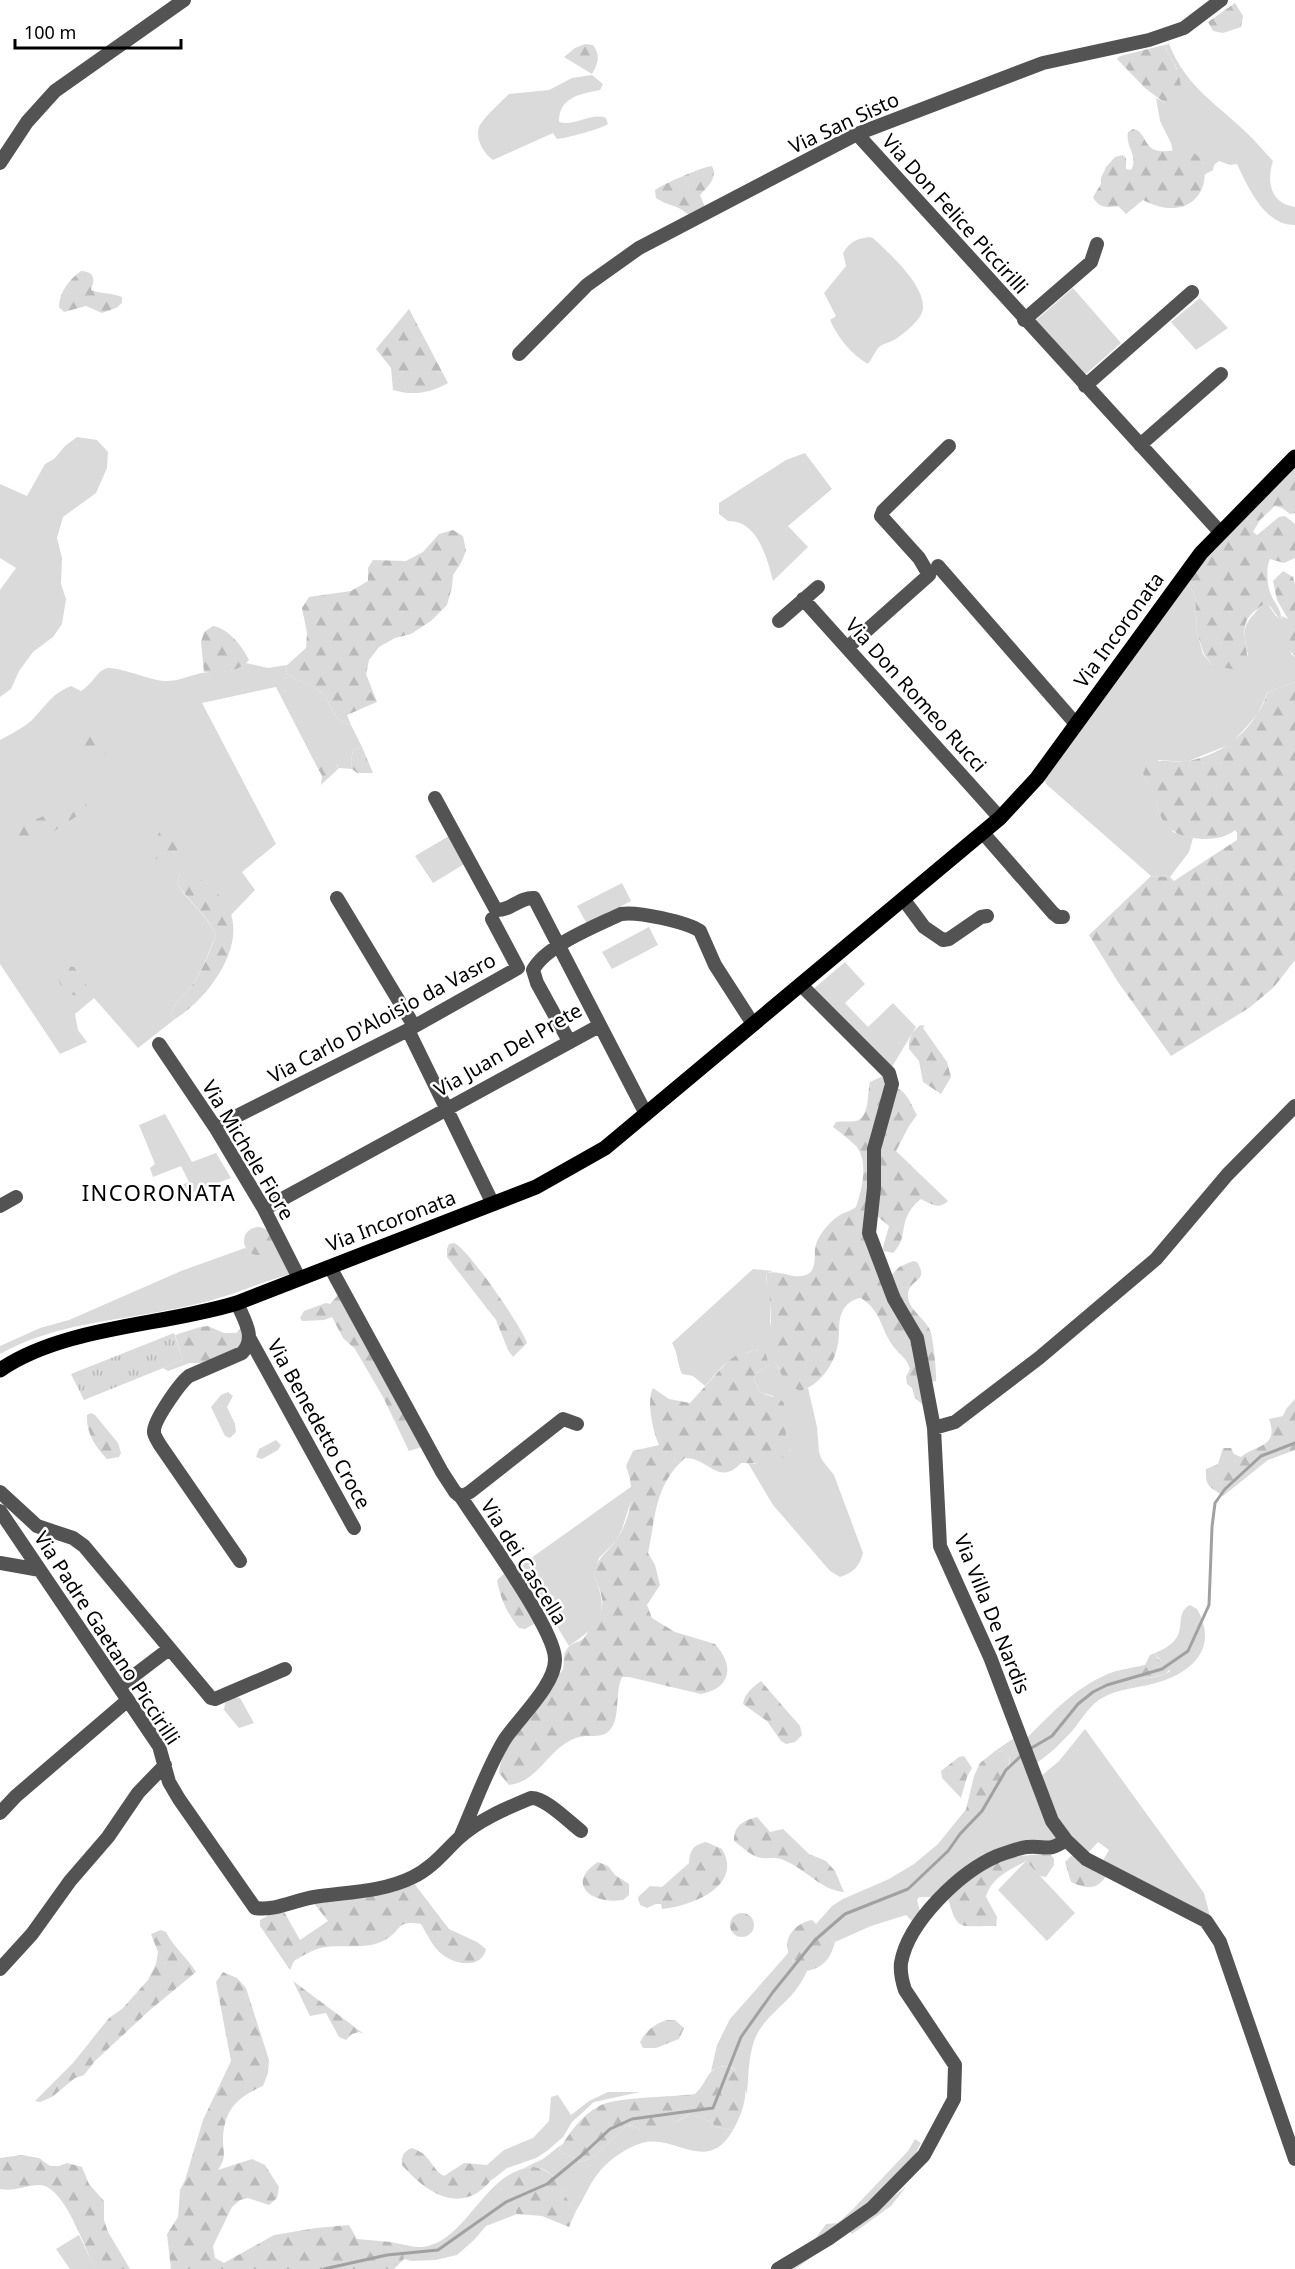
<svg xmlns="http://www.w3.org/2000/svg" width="1295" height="2269" font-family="'Noto Sans',sans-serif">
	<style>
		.green { fill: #dadada }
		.forest { fill: url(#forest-firs) }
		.park { fill: url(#park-tufts) }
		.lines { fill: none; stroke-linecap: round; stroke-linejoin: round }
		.stream { stroke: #a1a1a1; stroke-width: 3 }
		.minor { stroke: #535353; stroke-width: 14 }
		.major { stroke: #000; stroke-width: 15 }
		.labels { text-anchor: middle; stroke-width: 5; stroke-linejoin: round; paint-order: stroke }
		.street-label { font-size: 20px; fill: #000; stroke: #fff }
		.quarter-label { font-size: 22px; letter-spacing: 1.5px; fill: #000; stroke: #fff }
	</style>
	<defs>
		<pattern id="forest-firs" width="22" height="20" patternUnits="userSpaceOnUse" patternTransform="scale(1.5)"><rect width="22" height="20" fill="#dadada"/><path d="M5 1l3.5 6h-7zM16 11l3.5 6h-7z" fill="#b9b9b9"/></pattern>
		<pattern id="park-tufts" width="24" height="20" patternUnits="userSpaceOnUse" patternTransform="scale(1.5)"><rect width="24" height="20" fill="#dadada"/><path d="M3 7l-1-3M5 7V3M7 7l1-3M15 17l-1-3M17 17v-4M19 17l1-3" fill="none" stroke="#b9b9b9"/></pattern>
	</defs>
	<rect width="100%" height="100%" fill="#fff"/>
	<path class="green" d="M1169,44c17,43 48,60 79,90 9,9 17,18 25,27 -7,21 -2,43 22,46v18c-30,1 -47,-38 -58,-61l-7,1 -11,-4 -5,4 -1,5 -9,5 -2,-10 -17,-15 -12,2 -2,-9 -11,-22 -4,-23 9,5 12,-34 -13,-24z
		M592,75l11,9 -3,6c-20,4 -41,7 -41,32 15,5 33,-10 47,-4l2,6c-7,5 -41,14 -51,15l-4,-6 -60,27c-9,-6 -18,-21 -14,-33 4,-9 23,-26 30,-33l40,-4 23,-12z
		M869,237l4,1c16,15 64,57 46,80 -6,8 -17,17 -25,22 -5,3 -13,4 -16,8 -4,5 -6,11 -10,16 -17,-10 -30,-26 -38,-44l6,-4 -12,-23 22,-27 -3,-13c7,-12 14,-14 26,-16z
		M1073,288l48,55 -36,32 -50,-54z
		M1200,298l28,30 -32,22 -25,-28z
		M77,437l20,3 11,12 -1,16 -11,25 -33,24 -6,21 5,20 -1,26 5,15 -4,25 -9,13 -20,15 -14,19 -8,18 -11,8v-107l16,-22 -16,-10v-74l27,12 18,-32 9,-5 11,-13z
		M805,453l27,36 -44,37 20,21 -35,34c-6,-24 -16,-61 -45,-60l-9,-7v-11l67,-43z
		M1187,582l8,14 2,37 6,21 9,11 36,-10c-7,-31 -3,-31 16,-52h3l9,13 5,3 1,-3 6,3 3,35 4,3v25l-27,10 -11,23 -26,29 -45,18 -27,-2 -16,14 9,15 5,19 16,24 20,6 -4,14 -19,25 -19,-1 -105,-92 -3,-9z
		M246,663l22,5 19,-3 -1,8c10,10 23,8 34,18 14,12 9,29 31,34l11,22 -9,3 -2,11 1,8 -13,-1 -2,-3 -20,-8 -3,4 -38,-74 -74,16 74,141 -34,28 13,18 -24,25c-7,-22 -33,-31 -51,-42l-3,10c12,21 29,30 39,52 -7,17 -13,33 -23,49 -8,11 -18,16 -22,31l4,4 -37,29 -44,-50 -19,16 3,16 9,12 -27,12 -60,-90v-224c11,-6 23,-12 32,-20 14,-14 19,-26 39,-34l10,5c12,-7 17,-22 27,-23 8,-1 40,10 49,12 15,4 31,-4 45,-7 15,-3 31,2 44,-10z
		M449,836l17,27 -33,20 -18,-27z
		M622,883l9,18 -44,23 -10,-18z
		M649,927l9,18 -46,24 -10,-17z
		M845,962l20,22 -20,19 23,24 25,-24 23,24 -26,43 -79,-79z
		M165,1114l27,48 24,-9 15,25 -67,25 -2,-4 16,-7 -2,-5 13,-5 -8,-16 -28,11 -3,-9 5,-4 -16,-39z
		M268,1231l23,43c-19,5 -37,12 -56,19 -21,7 -45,13 -67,17 -59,12 -114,14 -168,44v-8l40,-18 29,-8 112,-49 64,-23 8,6 16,-19z
		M753,1269l20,2 -6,2 -1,6 4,14v28l8,47 22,23 8,-3 9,39 2,25 3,8 12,15 29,78c-3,13 -10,20 -23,24l-10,-6 -57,-66 -25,-42 6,1 36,-12 -17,-56 -13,-4 -6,-12 1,-6 14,-9 -10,-15c-31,5 -34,14 -54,36l-12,-10 -11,-2c-5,-11 -4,-21 -10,-31z
		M228,1392l5,4 -6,11 8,17 1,8 -6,6 -5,-2 -14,-29 10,-12z
		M276,1440l5,5 -3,5 -16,9 -6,-2 3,-8z
		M632,1486v12l-10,31 -6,12 -17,17 -5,17c16,38 7,49 -25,71l-49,-80z
		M1190,1605l7,4c23,40 -7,66 -45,75 -15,4 -34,5 -48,13 -13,6 -23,23 -31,33 -11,12 -24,25 -38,34l-9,-25c28,-28 52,-55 90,-68 11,14 35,7 50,3l4,-3c-4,-8 -11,-10 -15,-18 9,-4 18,-8 23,-18 5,-11 -1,-23 12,-30z
		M235,1697l5,1 14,25 -15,5 -15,-18 1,-7z
		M1085,1729l119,164 7,27 -21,-15 -88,-43 7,-12 -11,-8 -11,12 -25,-26 -22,-51 19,-16z
		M1014,1738l23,63 20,37 -1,4 -23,3 -95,52h-19l-2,3 3,11 -6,12 -8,-8 -35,11 -36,16 -19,-18 16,-18 11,-7 46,-20 25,-15 24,-20 29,-36 -3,13 32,-21 13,-33 1,-10 -5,-5 -10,-1z
		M1026,1861l49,52 -28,28 -49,-51z
		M789,1952l4,9 14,10c-12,28 -32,36 -47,58 -12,18 -11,45 -13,65 -7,-19 -13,-37 -36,-23l6,-26 13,-26z
		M608,2092h32l-46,10 -22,20 -9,15 -16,14 -11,7 -29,10 -15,12 3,-6 -8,-9 17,-15 29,-12 16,-17 2,-24 7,-2 13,20 18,-14z
		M690,2114l21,8 5,5 17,3c-26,46 -58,3 -91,13 -15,4 -33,17 -42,28 -10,11 -16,28 -24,40 -19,-19 -17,-49 -52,-43l19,-9 19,-15 -3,6 22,12 11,-4 35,-33 18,5 28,-6z
		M915,2139l6,4 -9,17 -29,35 -70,47 13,-18 12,-1 15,-14 55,-58z
		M517,2171l-5,6 2,35 3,2 -31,12 -12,14 -17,15 -22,5 -24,1 -7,-2 -1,-9 -12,-8c12,2 25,7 37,4 35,-8 55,-62 89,-75z
		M906,2187l-15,19 -39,28 -3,-3 -54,38h-11l79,-49z
		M79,2235l16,34h-25l-14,-20z"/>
	<path class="forest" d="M1235,3l8,13 -2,11 -18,6 -10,-2 -5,-9z
		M585,44l8,1c8,11 5,18 -1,29l-28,-17 11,-9z
		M1164,45c8,16 24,37 13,55l-12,3 -20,-15 -28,-29 3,-3z
		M1133,129c12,2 11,17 22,21 12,4 26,-3 37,2 27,12 11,79 -49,48l-17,14 -8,-8c-10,2 -20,2 -25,-9l8,-13v-6l5,-11 9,-10 8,-2 3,3v11l5,1c8,-14 -6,-23 -3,-38z
		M712,166c6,12 -4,20 -12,29l5,12 -16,8c-14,-12 -20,-8 -33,-17l-1,-8c11,-7 44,-22 57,-24z
		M81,271c14,1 14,8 10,19 11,4 21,3 31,7v6l-6,5 -14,5 -16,-7 -22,6 -5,-5c0,-15 10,-27 22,-36z
		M409,309l39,74c-17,10 -36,13 -55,7l-2,-22 -15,-19z
		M1295,466v47l-5,1 -8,-6 -7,-2 -15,14 -7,12 4,3 22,-18 6,-1 10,8v34l-11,5 -14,-4c-4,7 -3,25 0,33 3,10 12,17 11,27 -7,-4 -8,-13 -16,-16 -6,5 -14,10 -18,17 -7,14 3,30 -1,44l-10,6 -24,-5 -8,-11 -7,-21 -2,-37 -8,-14 18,-25z
		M453,530l10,6 3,15 -5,12 -8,12 -1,12 -5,18 -16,16 -20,13 -16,4 -16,9 -10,13 -3,14 11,28 -30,13 4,10c-22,-5 -17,-22 -31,-34 -12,-10 -24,-8 -34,-18l1,-8 19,-17 1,-15 -5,-25 7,-11 42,-6 17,-10v-13l5,-8 33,1 17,-9 16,-18z
		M1283,571l10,6 2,8v72l-7,-9v-29l-11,-19 -4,-19z
		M213,626c15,2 29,20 36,34 -11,13 -29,13 -45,12l-3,-30 3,-10z
		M1295,682v278l-21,27 -25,21 -78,48 -53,-74 -29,-47 62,-59 19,1 4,4 63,-41v-7l-2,-3c-8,7 -20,9 -31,9 -51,-3 -41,-31 -61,-65l4,-10c17,-7 26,0 41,-3 38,-7 67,-33 80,-69z
		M87,732l12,5 8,13 -2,5 -11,2 -12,-11v-8z
		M362,747l11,26h-16l-5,-4 -1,-8 2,-11z
		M317,757l15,3 7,8 -18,17 1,-9 -8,-15z
		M80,801l7,4 -1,5 -68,45c-9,-12 -15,-16 -1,-28z
		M171,824c10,0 13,9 14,18l-10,12 -19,5c-2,-15 -1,-29 15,-35z
		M183,870c16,8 38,22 46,39 18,39 -23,91 -54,110l-4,-4c4,-15 14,-20 22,-31 10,-16 17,-32 23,-49 -9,-21 -27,-32 -39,-52l3,-10z
		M67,966l7,1 13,19 -2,6 -7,4 -12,-3c-6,-9 -11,-16 -5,-25z
		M920,1025l5,1 -2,2 24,34 4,15 -10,17 -18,-12 -4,-21 -10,-12v-7l3,-9z
		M885,1075l4,5 -22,150 49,108 9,69 -10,-9 -3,-10 -5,-4 -1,-7 4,-8c-3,-11 -11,-15 -17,-23 -13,-18 -11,-34 -32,-48 -9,1 -17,7 -20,17 -3,8 -1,19 -3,28 -3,21 -18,42 -38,48 -32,-14 -28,-62 -30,-90 0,-10 -5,-19 -3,-28 13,-4 28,8 41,1 10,-6 5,-21 8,-30 4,-11 14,-23 24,-29 5,-3 11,-4 16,-8 6,-17 13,-46 0,-61 -7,-7 -15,-13 -23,-19l3,-5c6,-1 14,0 20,-1 14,-3 11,-29 14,-39z
		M892,1086c15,4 18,17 25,29l-8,11 -13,25 52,50c-9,9 -17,3 -27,-2 -26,21 -10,36 -28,54l-9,-2 -1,-4 6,-21 -13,-11v-51z
		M244 1241a14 14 0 1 1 28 0a14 14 0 1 1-28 0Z
		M454,1243c13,4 68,84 73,100l-14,14 -5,-7 -12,-30 -49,-63v-8l2,-5z
		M913,1261l4,1c13,20 -8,17 -9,32 -1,15 16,23 22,36 3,6 7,44 6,51l-6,1 -39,-106 8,-9z
		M339,1294l83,153 -13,4 -26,-54 -28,-48 -12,-11 -11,-21 -8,3 -22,1 -2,-3 4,-7 22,-8 4,1z
		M208,1326l16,7h12l6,-6 6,16 -35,20h-23l-22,8 -5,-3 20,-8 -8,-25 25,-8z
		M759,1350l6,1 4,14 -14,9 -1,6 6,12 21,8 3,3 2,33 4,16c-14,15 -30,11 -49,11 -22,24 -32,-5 -56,-5 -31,28 -29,58 -37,95l7,12 5,20 -13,20 5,13 23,14 40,12c20,22 16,44 -14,50l-72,-17h-7c-7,15 -2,38 -10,50 -8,13 -20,7 -33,10 -31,9 -39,45 -70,48l-10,-12c2,-30 42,-79 63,-102 4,-7 -1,-14 5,-22 4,-6 10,-6 16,-10 3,-3 5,-8 8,-12 17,-20 12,-30 3,-52 3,-19 13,-21 23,-36 14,-22 19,-49 9,-73l7,-15 26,-6c-6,-13 -13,-44 -6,-57l16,11 21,4 37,-41 11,-8z
		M1295,1399v51l-27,10 -45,36c-13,-10 -18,-8 -17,-27l12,-5 5,-16h8l3,6 7,3c17,-13 38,-10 28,-38l14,-3 3,-7z
		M91,1413l4,2 23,28 3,10 -2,4 -12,2c-12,-13 -21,-26 -20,-44z
		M506,1572l30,51 -11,6 -6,-1c-11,-13 -19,-30 -22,-48z
		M1155,1653l3,6 13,8 -5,7c-15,3 -40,12 -50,-3l29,-6 5,-10z
		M761,1681l39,45 2,9 -7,7 -9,2 -5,-3 -14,-20 -24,-17c1,-10 10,-17 18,-23z
		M995,1751l10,1 5,4c-2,17 -9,42 -21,54 -7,8 -16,10 -26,12l11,-46 6,-13z
		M964,1756l8,12 -5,9 -6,21 -19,-20 -1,-7 18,-14z
		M757,1817l13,15 13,-3 26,25 17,7 9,10 9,21c-24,-2 -40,-25 -63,-33 -5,-2 -12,0 -19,-1 -11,-1 -19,-11 -28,-17 0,-16 9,-20 23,-24z
		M706,1842l16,7c22,37 -31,57 -60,60l-1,-5h-5l-9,4 -7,-3 -2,-8 12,-11 12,1 27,-24c1,-13 4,-18 17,-21z
		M1042,1854l9,1 3,4v6l-8,12 -6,-1 -14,-15c-17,9 -35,17 -40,36l11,20 -1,9c-38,-1 -38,8 -49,-31l49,-33 23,-6z
		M1071,1856h4l32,19c-11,16 -20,14 -36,7l-6,-20z
		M598,1862l10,4 7,9 14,9v11l-6,5c-30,5 -59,-16 -25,-38z
		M413,1882l36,47 28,13 9,7c-4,20 -30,16 -43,6 -10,-7 -16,-21 -22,-31 -26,-4 -18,6 -36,16 -20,11 -44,3 -65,8 -9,3 -18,8 -26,13l-4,9 -30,-44v-6l22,-12 18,32 28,-19 -16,-20z
		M730 1925a12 12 0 1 1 24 0a12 12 0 1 1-24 0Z
		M812,1920l23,22c-4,16 -12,26 -28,29 -5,-3 -12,-7 -15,-12 -13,-17 2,-36 20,-39z
		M161,1930l5,2c8,16 21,25 30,40l-46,38 -55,51 -11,14 -9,3 -23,19 -12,5 -5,-1 38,-38 36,-45 13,-9 26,-29 8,-16 2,-12 -7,-18z
		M223,1972l14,6 9,10 23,72 -1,13 -5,13c-26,11 -39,24 -40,53 0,15 4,17 -5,31l34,-11 13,6 14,22 -2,11 -8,7 -21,-7 -8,2 -8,7 -19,39 2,12 9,5 50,-28 42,-7 33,-3 8,14 34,3 12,8 1,9 -10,10h-223l-4,-35 11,-17 2,-27 5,-10 18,-60 28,-59 -15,-79z
		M293,1981l71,53 -5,-2 -7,2 -6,6 -7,-3 -13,-24 -16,3z
		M667,2020h8l9,8 -5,11 -23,9h-13l-3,-6c6,-11 14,-18 27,-22z
		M726,2066c31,9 18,45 7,64l-17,-3 -5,-5 -21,-8c-13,5 -24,20 -40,18 -7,-1 -15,-6 -23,-7l-35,33 -11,4 -22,-12c11,-18 22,-34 40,-44 15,-9 75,-9 96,-12 14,-13 10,-26 31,-28z
		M412,2148c19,6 19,21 32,28l20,-13 23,2 9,9c-30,43 -66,23 -94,-9 -1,-9 2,-14 10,-17z
		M21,2155l18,3 11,8h9l8,-3 15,4 7,17 15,17v19l4,12 22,37h-35c-10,-21 -30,-81 -54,-84 -13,-1 -26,7 -41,4v-31z
		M534,2167c27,5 25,26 42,44l-7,16 -27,-11 -25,-2c-13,-11 -15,-35 2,-44 5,-2 10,-3 15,-3z"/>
	<path class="park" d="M174,1333l9,27 -99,40 -13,-26z"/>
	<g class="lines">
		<path class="stream" d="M1028,1750l24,-14 26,-32 15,-12 14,-7 55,-16 26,-18 21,-46 3,-78 3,-24 10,-14 36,-33 34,-13
			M324,2269l63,-14 51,-5 68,-48 41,-18 34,-28 29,-27 22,-10 81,-11 28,-71 32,-45 42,-52 30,-26 63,-25 40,-38 12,-17 22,-23 24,-41 17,-16"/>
		<path class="minor" d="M857,134l363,398
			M0,163l27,-41 28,-31 129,-91
			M1024,320l67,-58 6,-18
			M519,354l68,-69 52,-37 218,-114 186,-71 106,-23 35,-12 37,-28
			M1085,386l107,-94
			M1140,445l81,-71
			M938,566l138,158
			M803,599l197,219
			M779,621l39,-34
			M848,647l81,-72 -10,-17 -38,-42 2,-5 66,-65
			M435,798l61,112c14,1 24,-13 38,-12l112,216
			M983,833l70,80 5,4h5
			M337,898l77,128
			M904,900l20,27 19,13 6,-1 32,-22 6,-1
			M801,985l88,88 3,11 -18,65v39l-5,45 25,66 23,39 17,90 6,118 50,111 62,164 14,19 20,19 120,62 14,21 75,217
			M408,1030l85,174
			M569,1041l-32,-58 -4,-13c12,-24 63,-44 88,-56 16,-3 66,8 79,17l15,34 38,59
			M159,1044l56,83 49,82 35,69
			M215,1127l193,-97 110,-62 -26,-49
			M0,1206l16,-9
			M264,1209l335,-183
			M330,1267l112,205 13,20 6,5 9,-5 93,-73 14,5
			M237,1303c7,17 20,35 5,50l-53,23c-9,7 -36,45 -35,56 0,4 4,9 6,13l80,116
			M250,1339l104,189
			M934,1428l21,-6 84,-64 117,-99 71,-84 68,-69
			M0,1492l37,34 36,12 11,8 127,152 4,1 70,-30
			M0,1511l159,235 10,36 10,17 76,109c20,3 40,-8 59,-11 33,-5 69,-5 99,-20 19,-9 31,-25 46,-39 19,-18 48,-30 72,-40 14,-1 38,24 50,33
			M0,1563l40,7
			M119,1687l50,-38
			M0,1813l16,-17 112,-96
			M461,1835c13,-29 27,-69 44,-96 14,-21 51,-55 50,-80 0,-30 -75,-132 -94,-162
			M0,1969l32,-35 38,-53 38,-44 30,-44 27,-28
			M778,2269l50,-30 44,-31 52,-53 30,-56 1,-34 -50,-75c-3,-9 -5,-18 -4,-27 7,-41 59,-91 96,-107 8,-3 21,-8 30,-9 20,-2 20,6 39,-7"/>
		<path class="major" d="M0,1370c64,-44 163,-44 237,-67l299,-116 69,-39 395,-330 37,-40 164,-225 94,-96"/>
	</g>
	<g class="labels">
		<g class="street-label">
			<text transform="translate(844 123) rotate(-25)" y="7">Via San Sisto</text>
			<text transform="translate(955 214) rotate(48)" y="7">Via Don Felice Piccirilli</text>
			<text transform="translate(1119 630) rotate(-54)" y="7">Via Incoronata</text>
			<text transform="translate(916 695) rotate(48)" y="7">Via Don Romeo Rucci</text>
			<text transform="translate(382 1018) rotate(-28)" y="7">Via Carlo D'Aloisio da Vasro</text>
			<text transform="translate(508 1050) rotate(-30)" y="7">Via Juan Del Prete</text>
			<text transform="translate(248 1150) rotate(59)" y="7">Via Michele Fiore</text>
			<text transform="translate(391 1221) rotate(-21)" y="7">Via Incoronata</text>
			<text transform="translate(319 1424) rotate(61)" y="7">Via Benedetto Croce</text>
			<text transform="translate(524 1562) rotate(58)" y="7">Via dei Cascella</text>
			<text transform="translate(992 1614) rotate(68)" y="7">Via Villa De Nardis</text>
			<text transform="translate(107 1638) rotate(57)" y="7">Via Padre Gaetano Piccirilli</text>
		</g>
		<g class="quarter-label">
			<text x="159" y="1201">INCORONATA</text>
		</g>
	</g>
	<path d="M15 39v9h166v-9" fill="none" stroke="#000000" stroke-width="3"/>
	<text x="24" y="39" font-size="18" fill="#000000" stroke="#ffffff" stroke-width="4.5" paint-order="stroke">100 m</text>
</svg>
